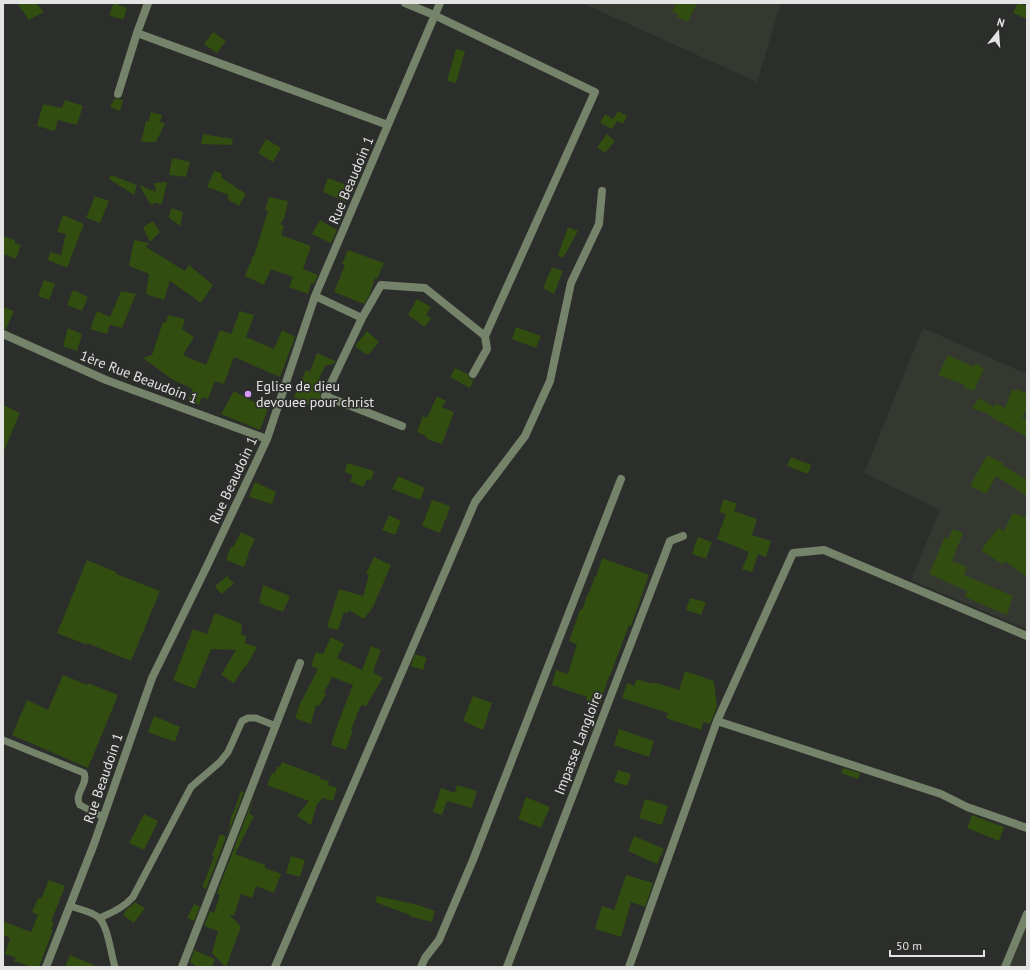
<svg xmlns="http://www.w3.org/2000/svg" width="1030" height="970" font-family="'PT Sans',sans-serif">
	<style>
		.built { fill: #343831 }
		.building { fill: #314d0f }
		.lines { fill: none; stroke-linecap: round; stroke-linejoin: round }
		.lane { stroke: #748369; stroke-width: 7 }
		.street { stroke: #748369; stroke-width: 8 }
		.poi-dot { fill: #d59bfb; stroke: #2c2e2b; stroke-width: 1.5 }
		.labels { text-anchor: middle; stroke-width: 3.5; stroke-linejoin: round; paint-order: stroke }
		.street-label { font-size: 14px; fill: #e3e4e3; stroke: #2c2e2b }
		.poi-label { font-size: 14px; fill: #e3e4e3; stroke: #2c2e2b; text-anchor: start }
	</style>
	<rect width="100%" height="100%" fill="#2c2e2b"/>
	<path class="built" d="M582,3h199l-24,79z
		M923,328l104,46v255l-116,-49 29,-70 -76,-37z
		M1027,924v43h-18z"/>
	<path class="building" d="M17,3h19l8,9 -15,8z
		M114,3l13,5 -4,12 -14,-5z
		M677,3h20l-9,19 -11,-5 1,-2 -6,-4z
		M1018,3l9,3v13l-14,-6z
		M213,32l13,9 -9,12 -13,-9z
		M456,49l9,2 -9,32 -9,-2z
		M115,98l8,2 -3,11 -10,-4z
		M65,100l18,6 -6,19 -19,-5 -3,11 -18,-5 6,-22 19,4z
		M618,111l9,5 -4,8 -6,-3 -5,8 -12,-6 5,-9 8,5z
		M151,112l11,3 -2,7 5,1 -9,19h-15l5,-21 2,1z
		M203,134l30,5 -1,6 -31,-1z
		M607,134l8,7 -10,12 -8,-6z
		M266,139l15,9 -8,14 -15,-9z
		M172,158l18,4 -4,15 -17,-2z
		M214,171l7,2 1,5 24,16 -7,12 -12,-7 2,-4 -22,-8z
		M111,175l26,10 -3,10 -25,-16z
		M328,178l24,9 -5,15 -24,-10z
		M167,182l-5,21 -3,3v-3l-9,1 -11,-19 17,7 -2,-9z
		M95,196l14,5 -9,22 -14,-5z
		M269,197l19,4 -4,18 -4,5 4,2 -3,9 30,11 -8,23 15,6 -4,9 -3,-1 -3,11 -19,-7 4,-10 -22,-8 -7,16 -19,-9 8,-20h1l14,-45 -3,-1z
		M171,208l12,4 -3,14 -11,-8z
		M63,215l21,9 -17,44 -19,-8 2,-8 11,3 5,-21 -9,-2z
		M320,220l17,10 -6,13 -19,-9z
		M153,221l7,11 -10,10 -7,-15z
		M568,227l10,4 -15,27 -5,-3z
		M3,236l12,4v3l6,2 -5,14 -13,-5z
		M134,240l15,3 -3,4 39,24 4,-6 24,20 -12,18 -31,-22 -6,19 -18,-6 3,-20 -20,-8z
		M348,250l36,13 -7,16 -2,-1 -6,18 -5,8 -30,-12 11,-27 -3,-1z
		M552,267l11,4 -9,23 -11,-6z
		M44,280l11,4 -6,16 -11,-4z
		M73,290l15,7 -6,14 -15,-6z
		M121,291l15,3 -14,34 -12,-3 -3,9 -17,-5 7,-18 13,6z
		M417,299l14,8 -5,8 5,3 -6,9 -17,-12z
		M3,307l11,4 -8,18h-3z
		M240,311l14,4 -8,22 28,12 8,-19 13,7 -15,40 -46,-20 -10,27 -9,-3 -7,18 -6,-2 -3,8 -11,-5 5,-11 -20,-9 -30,-22 9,-3 11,-33 2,1 4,-8 16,4 -3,10 12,8 -11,18 23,10 14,-35 11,4z
		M516,327l25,9 -5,12 -24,-9z
		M68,328l14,6 -5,17 -14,-5z
		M367,331l12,11 -10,12h-4l-10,-8z
		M317,353l18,8v2l-10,3 -6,12 7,4 -6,12 1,5 -2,4 -15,2 -11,-5 13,-30 4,2z
		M948,355l26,12 2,-4 8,6 -10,22 -10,-3 1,-3 -27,-10z
		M455,368l13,6 2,5h4l-4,9 -20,-11z
		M1012,389l4,2 2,-2 9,5v14l-5,9 5,3v17l-37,-21v-1l-18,-7 7,-10 15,9 2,-4 9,5z
		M234,391l34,18 -8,21 -39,-16z
		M437,396l9,5 -4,6 12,5 -12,32 -13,-4 -5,-5 -7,-3 6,-16 4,2z
		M3,405l17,8 -17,40z
		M987,455l16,8 -1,2 25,15v16l-31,-20 -10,18 -16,-8z
		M791,457l20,8 -3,9 -21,-8z
		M347,463l27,8 -3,9 -4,-1 -4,8 -13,-6 3,-6 -8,-3z
		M398,476l27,12 -5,12 -28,-11z
		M255,482l21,10 -4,12 -23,-7z
		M724,499l13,5 -3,7 23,8 -5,16 19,6 -5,16 -8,-3 -6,18 -10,-3 7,-17 -32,-13 9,-25 -7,-2z
		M432,500l18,6 -4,14h-1l-5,13 -18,-7z
		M1013,513l14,5v59l-22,-16 -2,4 -22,-15 17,-22 6,3z
		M389,515l12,6 -6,14 -13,-5z
		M953,529l10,4 -11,28 15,6 -3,8 49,21 -6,19 -42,-18 2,-6 -38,-17 16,-37 3,2z
		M241,532l14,7 -7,14 1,1 -5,13 -18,-7 5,-13h2z
		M698,537l14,5 -6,17 -14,-5z
		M374,557l17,8 -18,42 -9,12 -15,-9 -1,3 -4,-1 -6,18 -11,-3 12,-38 24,7 6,-21 -3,-1z
		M602,558l47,17 -18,51 -2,-1 -19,51h-1l-9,28 -14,-4 1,-3 -35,-12 4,-15 12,4 9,-30 -8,-3 11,-31h2l6,-17h1l6,-17 1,1z
		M87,560l29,12v2l44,17 -29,70 -44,-18v2l-30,-12z
		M227,576l7,8 -13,10 -6,-8z
		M263,585l27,11 -7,16 -24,-9z
		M690,598l16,4 -5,13 -15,-5z
		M215,613l27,11 -1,11 5,1 -1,7 12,4 -11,20 -1,-1 -11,17 -13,-8 15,-25 -25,-1 -16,40 -22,-9 20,-51 14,5z
		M331,637l13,7 -7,14 25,12 9,-24 10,4 -8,22 10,6 -17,28 -5,-1 -10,25h2l-7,20 -15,-5 10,-30 12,-30 -21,-8 -8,16 2,1 -7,12 -3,-1 -5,19 -16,-6 5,-14 18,-35 -7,-3 5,-14 7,2z
		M415,654l12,4 -4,12 -12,-4z
		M685,671l29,10 3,26 -7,17 -7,-2 -2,8 -35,-12 2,-5 -46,-15 5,-15 7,3 3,-7 15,5 1,-2 26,8z
		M63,675l24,10 1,-2 30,12 -30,73 -76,-33 15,-35 21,10z
		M473,696l19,7 -9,27 -20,-9z
		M154,716l26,11 -5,15 -27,-10z
		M619,729l35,12 -5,16 -35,-12z
		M282,762l39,15 -1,2 9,2 -1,4 9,3 -4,13 -10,-3 -6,6 -6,21 -14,-9 12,-15 -42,-16 5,-12 2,1 4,-8 2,1z
		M843,768l17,5 -2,6 -17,-6z
		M618,770l13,4 -4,12 -13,-4z
		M457,785l20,6 -5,17 -25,-7 -5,14 -9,-3 8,-24 14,5z
		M241,791l3,1 -16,42 4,-21 1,1z
		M254,796l-5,18 5,2 -19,38 30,11v3l16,6 -7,19 -18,-7 -4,12 -11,-4 -7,22 -5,-2 12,13 -15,40 -14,-14 6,-22 -14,-5 6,-15 4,2 6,-18 -3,-2z
		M526,797l24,10 -9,21 -23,-9z
		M645,799l23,7 -6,19 -23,-7z
		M144,814l14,7 -14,29 -15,-7z
		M972,815l32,12 -5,14 -32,-13z
		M220,834l6,3 -20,52 -4,-2 12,-30 -2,-1z
		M634,836l30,13 -7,15 -29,-13z
		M291,856l14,4 -5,17 -14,-4z
		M626,875l27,8 -8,24 -14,-5 -10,35 -26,-8 7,-23 12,4z
		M49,880l16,6 -14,36 3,1 -3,6 2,1 -14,37h-7l-18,-6 2,-3 -11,-4 5,-16 -7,-3v-14l28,11 7,-17 -6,-3 6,-14 3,1z
		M377,896l41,9 17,6 -3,11 -23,-6 1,-1 -35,-13z
		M135,902l10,6 -11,15 -11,-8 3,-5z
		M194,904l6,3 -6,14 -7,-3z
		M194,950l21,9 -3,8h-18l1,-2 -5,-3z
		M70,955l28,12h-33z"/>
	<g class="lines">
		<path class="lane" d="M3,740l81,33c5,11 -11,21 -4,32l23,12
			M70,906c8,3 21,5 28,11 10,8 13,38 17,50
			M100,918c13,-6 23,-10 33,-21l58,-110 29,-25 8,-10 14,-31 6,-3h8l20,8"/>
		<path class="street" d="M405,3l29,12 161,77 -110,244
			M137,33l251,92
			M118,94l19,-61 11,-30
			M315,296l47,22 19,-33 44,3 60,48 2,13 -14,25
			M362,318l-37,78 77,30
			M3,334l103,46 161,59
			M717,721l224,73 26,13 60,21
			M46,967l48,-123 58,-166 55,-112 60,-127 48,-143 125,-293
			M182,967l118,-304
			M275,967l200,-465 50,-66 25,-55 21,-98 28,-59 3,-33
			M421,967l4,-9 14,-18 34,-80 148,-381
			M507,967l163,-426 13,-5
			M629,967l88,-246 76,-168 31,-3 203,86
			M1005,967l22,-53"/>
	</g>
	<circle class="poi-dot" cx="248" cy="394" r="4"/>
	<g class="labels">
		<g class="street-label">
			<text transform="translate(351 180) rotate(-67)" y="5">Rue Beaudoin 1</text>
			<text transform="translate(139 377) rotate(21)" y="5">1ère Rue Beaudoin 1</text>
			<text transform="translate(233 480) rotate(-65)" y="5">Rue Beaudoin 1</text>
			<text transform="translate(578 743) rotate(-69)" y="5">Impasse Langloire</text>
			<text transform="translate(103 778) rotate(-71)" y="5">Rue Beaudoin 1</text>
		</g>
		<g class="poi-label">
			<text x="256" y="391">Eglise de dieu<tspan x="256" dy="16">devouee pour christ</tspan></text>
		</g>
	</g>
	<rect width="1030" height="970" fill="none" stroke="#e3e4e3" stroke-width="8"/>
	<g transform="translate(998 32) rotate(17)" stroke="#2c2e2b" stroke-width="3" paint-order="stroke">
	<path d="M0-3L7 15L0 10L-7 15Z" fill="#e3e4e3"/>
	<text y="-6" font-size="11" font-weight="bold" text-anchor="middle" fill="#e3e4e3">N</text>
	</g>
	<path d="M890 950v6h94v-6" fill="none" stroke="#e3e4e3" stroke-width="2"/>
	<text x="896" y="950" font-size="12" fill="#e3e4e3" stroke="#2c2e2b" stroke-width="3" paint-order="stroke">50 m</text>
</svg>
